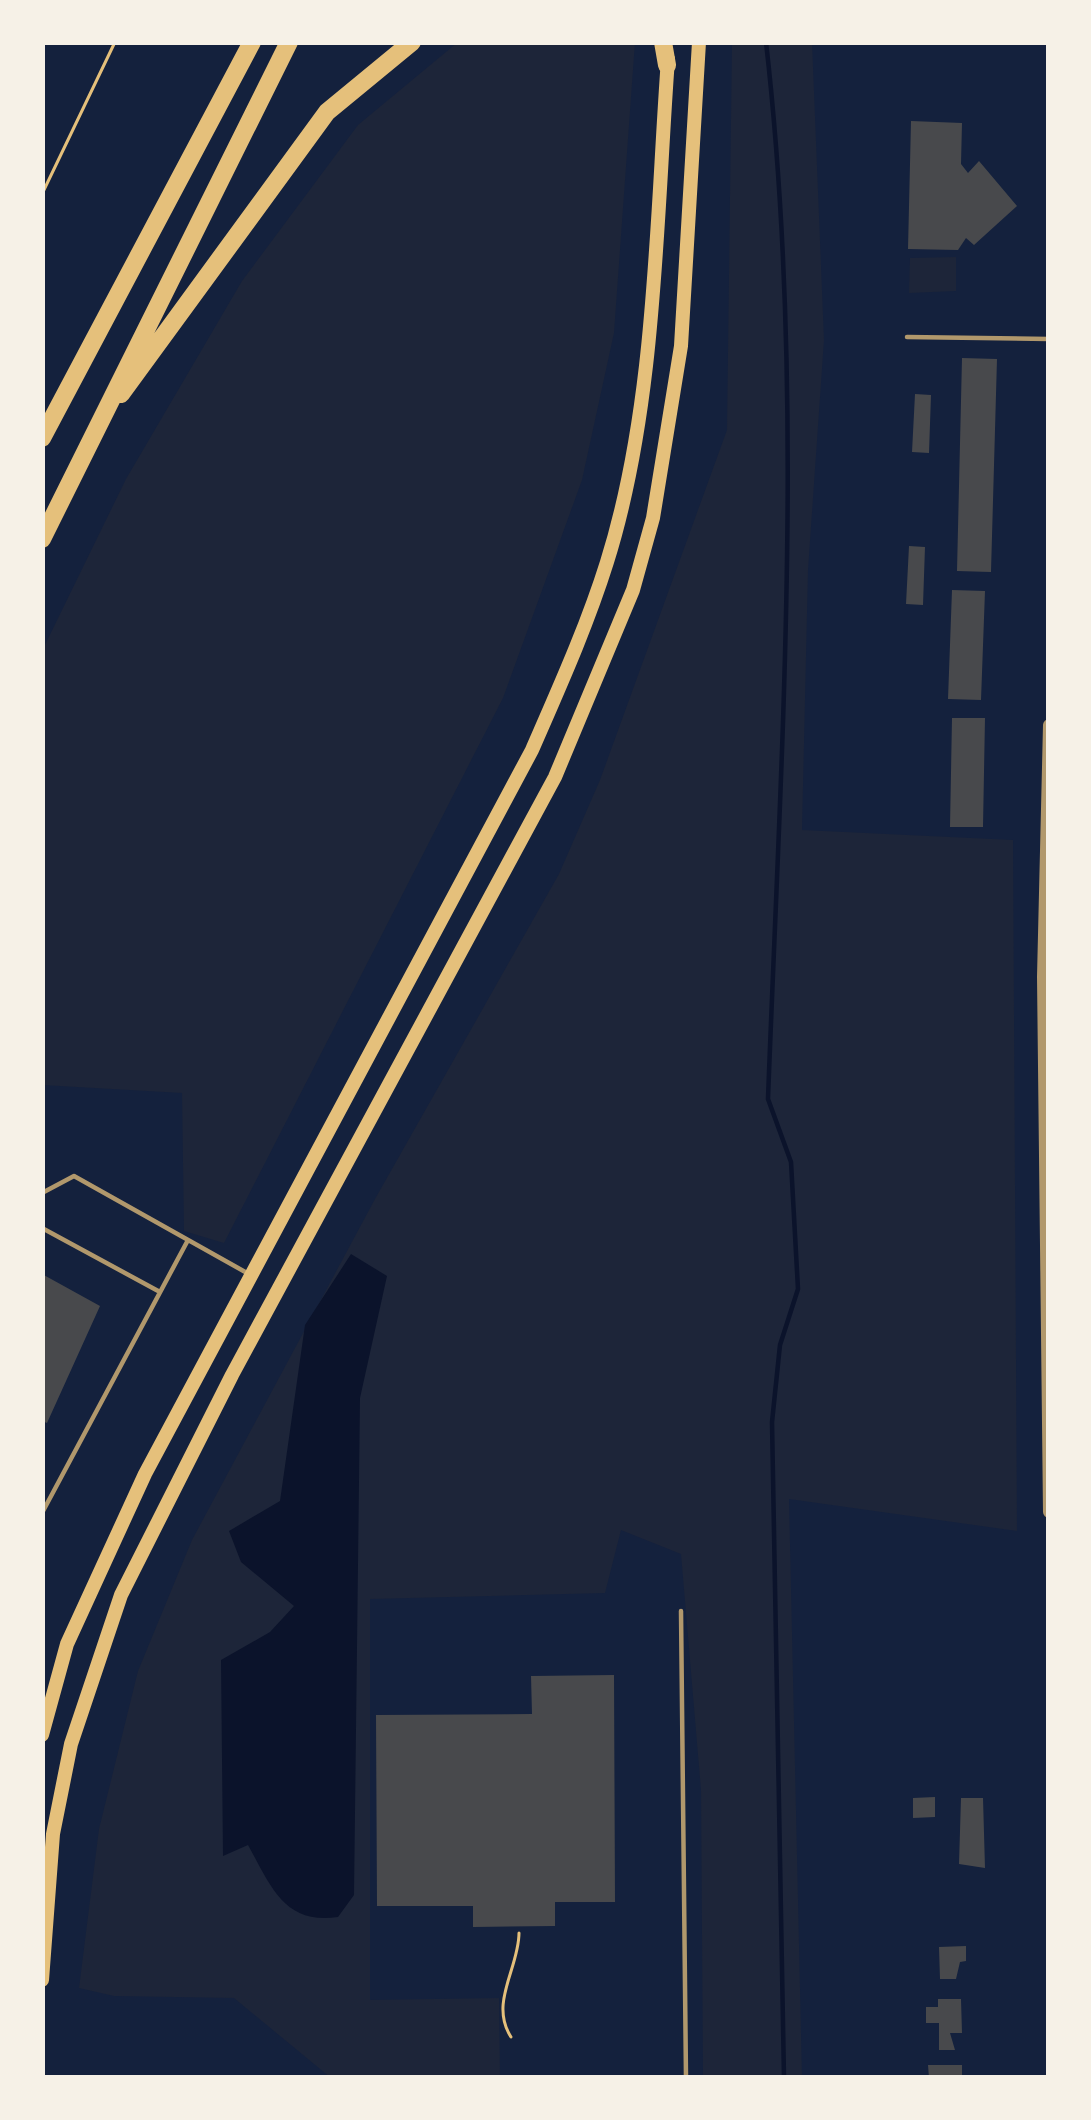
<svg xmlns="http://www.w3.org/2000/svg" width="1091" height="2120" font-family="'Alegreya Sans',sans-serif">
	<style>
		.green { fill: #1d2539 }
		.water { fill: #0b132b }
		.lines { fill: none; stroke-linecap: round; stroke-linejoin: round }
		.stream { stroke: #0b132b; stroke-width: 4.5 }
		.building { fill: #48494c }
		.path { stroke: #e5c07b; stroke-width: 3 }
		.service { stroke: #b1986c; stroke-width: 4.5 }
		.tertiary { stroke: #b1986c; stroke-width: 12 }
		.secondary { stroke: #e5c07b; stroke-width: 14 }
		.motorway { stroke: #e5c07b; stroke-width: 18 }
	</style>
	<rect width="100%" height="100%" fill="#14213d"/>
	<path class="green" d="M458,42h177l-21,291 -32,147 -79,218 -279,545 -40,-12 -2,-138 -140,-8v-434l84,-172 116,-198 116,-156z
		M732,42h80l12,298 -16,230 -6,260 211,10 4,691 -228,-32 13,579h-99l-2,-288 -20,-236 -60,-24 -16,63 -235,6v401l129,-2 1,80h-169l-97,-80 -120,-2 -35,-8 20,-159 39,-158 54,-131 183,-341 184,-325 41,-94 127,-350z
		M956,257v34l-47,2 1,-35z"/>
	<path class="water" d="M351,1254l36,22 -27,122 -6,497 -16,22c-54,8 -67,-31 -90,-72l-25,11 -2,-196 49,-28 24,-26 -53,-44 -12,-31 51,-30 25,-176z"/>
	<g class="lines">
		<path class="stream" d="M766,42c40,350 15,706 2,1057l23,63 7,127 -18,56 -8,77 12,656"/>
	</g>
	<path class="building" d="M911,121l51,2 -1,41 7,9 11,-12 38,45 -43,39 -8,-7 -8,12 -50,-1z
		M962,358l35,1 -6,213 -34,-1z
		M915,394l16,1 -2,58 -17,-1z
		M909,546l16,1 -2,58 -17,-1z
		M952,590l33,1 -4,109 -33,-1z
		M952,718h33l-2,109h-33z
		M42,1274l58,32 -53,117 -5,-2z
		M614,1675l1,227h-60v24l-82,1v-21h-96l-1,-191 156,-1 -1,-38z
		M935,1797v20l-22,1v-20z
		M961,1798h22l2,70 -26,-4z
		M966,1946v15l-6,1 -4,17h-16l-1,-32z
		M938,1999h23l1,34h-12l5,17h-16v-27h-13v-16h12z
		M928,2065h34v13h-33z"/>
	<g class="lines">
		<path class="path" d="M42,194l73,-152
			M511,2037c-22,-34 8,-69 8,-104"/>
		<path class="service" d="M907,337l142,2
			M42,1193l32,-17 173,97
			M42,1228l118,64
			M42,1513l146,-273
			M681,1611l5,467"/>
		<path class="tertiary" d="M1049,725l-6,252 6,535"/>
		<path class="secondary" d="M42,1735l25,-91 78,-170 387,-724c27,-62 55,-124 75,-188 49,-156 49,-341 61,-503
			M42,1980l11,-146 18,-90 50,-149 111,-220 323,-598 78,-187 20,-72 28,-172 18,-304"/>
		<path class="motorway" d="M663,42l4,23
			M121,394l206,-282 85,-70
			M42,438l210,-396
			M42,539l247,-497"/>
	</g>
	<rect width="1091" height="2120" fill="none" stroke="#f6f1e7" stroke-width="90"/>
</svg>
